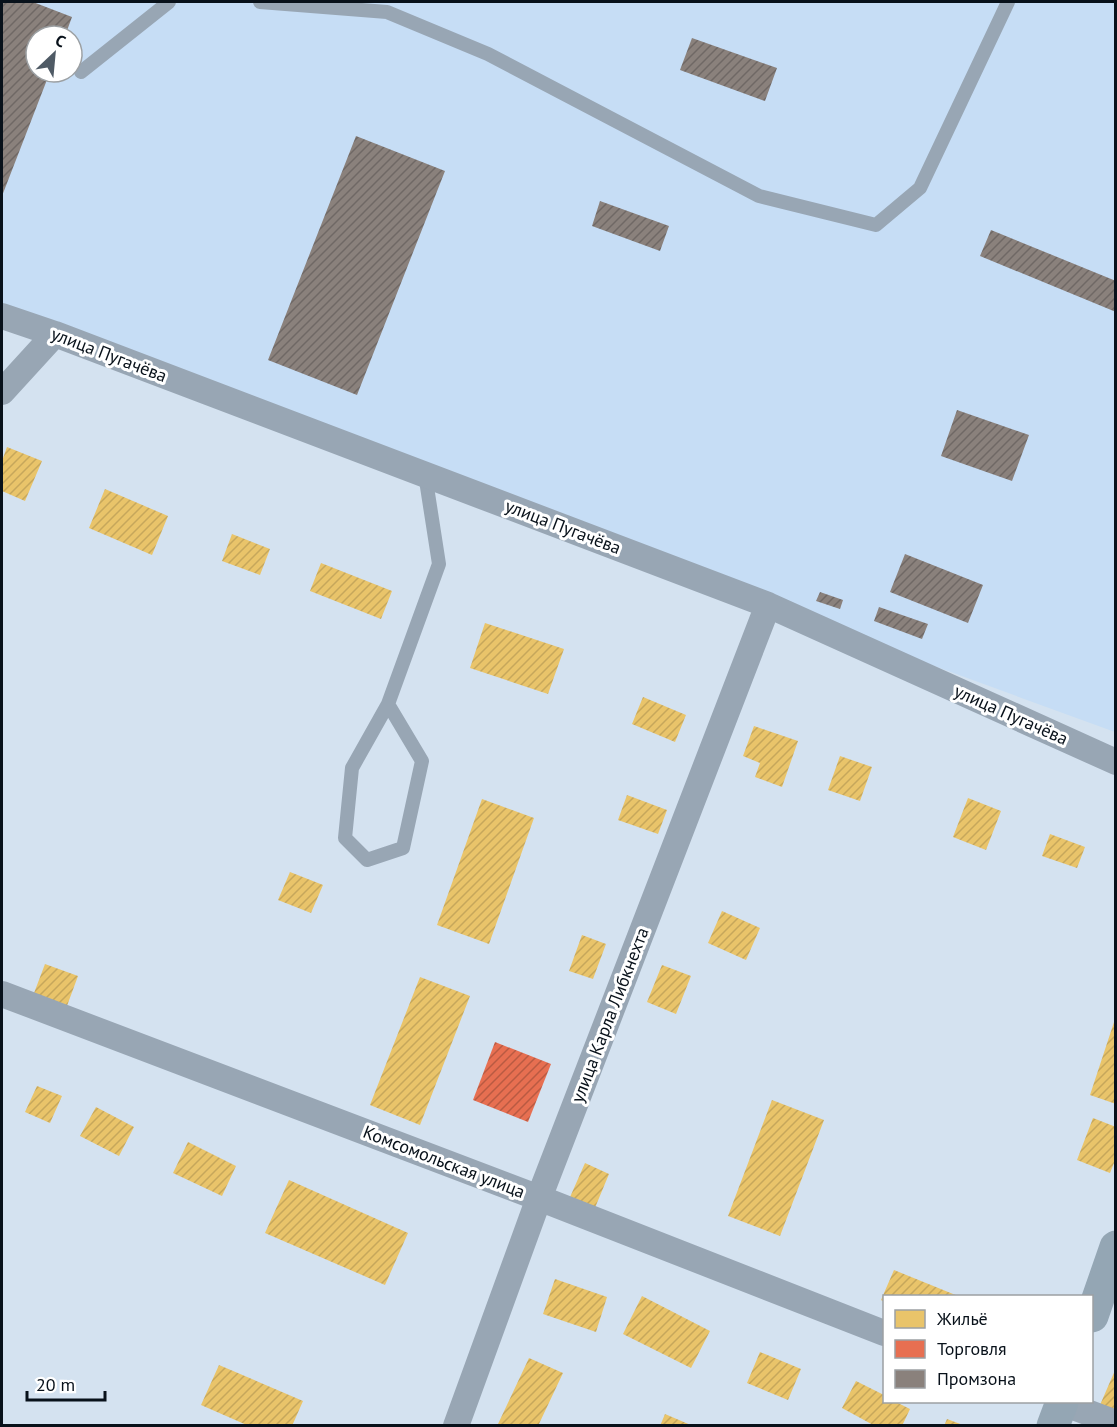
<svg xmlns="http://www.w3.org/2000/svg" width="1117" height="1427" font-family="'PT Sans',sans-serif">
	<style>
		.built { fill: #c6ddf5; fill-rule: evenodd }
		.homes { fill: url(#homes-hatch) }
		.shops { fill: url(#shops-hatch) }
		.industry { fill: url(#industry-hatch) }
		.lines { fill: none; stroke-linecap: round; stroke-linejoin: round }
		.lane { stroke: #98a6b4; stroke-width: 14 }
		.street { stroke: #98a6b4; stroke-width: 26 }
		.secondary { stroke: #94a6b4; stroke-width: 33 }
		.labels { text-anchor: middle; stroke-width: 6; stroke-linejoin: round; paint-order: stroke }
		.street-label { font-size: 18px; fill: #08111a; stroke: #fff }
	</style>
	<defs>
		<pattern id="homes-hatch" width="6" height="6" patternUnits="userSpaceOnUse" patternTransform="scale(1.5)"><rect width="6" height="6" fill="#e9c46a"/><path d="M-1 1l2-2M0 6l6-6M5 7l2-2" fill="none" stroke="#c6a75b"/></pattern>
		<pattern id="shops-hatch" width="6" height="6" patternUnits="userSpaceOnUse" patternTransform="scale(1.5)"><rect width="6" height="6" fill="#e76f51"/><path d="M-1 1l2-2M0 6l6-6M5 7l2-2" fill="none" stroke="#b95a42"/></pattern>
		<pattern id="industry-hatch" width="6" height="6" patternUnits="userSpaceOnUse" patternTransform="scale(1.5)"><rect width="6" height="6" fill="#8a817c"/><path d="M-1 1l2-2M0 6l6-6M5 7l2-2" fill="none" stroke="#6f6865"/></pattern>
	</defs>
	<rect width="100%" height="100%" fill="#d4e2f0"/>
	<path class="built" d="M2,2h1113v730l-1113,-406zM36,36h36v36h-36z"/>
	<path class="homes" d="M7,447l35,14 -17,40 -23,-10v-30z
		M105,489l63,27 -16,39 -63,-27z
		M232,534l38,15 -10,26 -38,-14z
		M321,563l71,28 -11,28 -71,-28z
		M485,623l79,26 -16,45 -78,-26z
		M643,697l43,18 -11,27 -43,-18z
		M754,726l44,15 -16,46 -27,-10 5,-14 -17,-7z
		M840,756l32,11 -12,34 -32,-11z
		M627,795l40,15 -9,24 -40,-14z
		M968,798l33,13 -15,39 -33,-13z
		M482,799l52,19 -45,126 -52,-19z
		M1050,834l35,13 -8,21 -35,-12z
		M290,872l33,13 -12,28 -33,-13z
		M722,911l38,17 -14,32 -38,-17z
		M582,935l24,9 -13,35 -24,-8z
		M45,964l33,12 -14,38 -33,-13z
		M662,965l29,11 -15,38 -29,-12z
		M420,977l50,19 -50,129 -50,-20z
		M1115,1019l1,1v84l-26,-9z
		M37,1086l25,10 -12,27 -25,-11z
		M772,1100l52,20 -44,116 -52,-20z
		M96,1107l38,20 -15,29 -39,-20z
		M1093,1118l23,9v31l-6,15 -33,-13z
		M188,1142l48,24 -14,30 -49,-23z
		M585,1163l24,11 -17,41 -25,-11z
		M289,1180l119,53 -23,52 -120,-52z
		M894,1270l64,26h-74v6l-3,-2z
		M555,1279l52,18 -11,35 -53,-18z
		M642,1296l68,35 -19,37 -68,-34z
		M760,1352l41,17 -13,31 -41,-17z
		M529,1358l34,15 -25,53h-37l-3,-2z
		M219,1365l84,36 -11,25h-43l-48,-21z
		M1116,1368v44l-16,-7z
		M856,1381l28,14v7h12l14,7 -8,17h-27l-33,-18z
		M665,1414l28,12h-33z
		M947,1419l16,6v1h-19z"/>
	<path class="shops" d="M495,1042l56,22 -23,58 -55,-22z"/>
	<path class="industry" d="M2,2h31l39,15 -7,19h-29v36h14l-48,124z
		M692,38l85,30 -12,33 -85,-31z
		M356,136l89,35 -88,224 -89,-35z
		M600,201l69,25 -9,25 -68,-25z
		M991,230l125,51v31l-136,-56z
		M957,410l72,25 -17,46 -71,-25z
		M905,554l78,31 -15,38 -78,-31z
		M820,592l23,8 -3,9 -24,-8z
		M879,607l49,17 -6,15 -48,-18z"/>
	<g class="lines">
		<path class="lane" d="M260,2l127,10 101,42 271,142 117,29 44,-37 88,-186
			M81,72l88,-70
			M388,704l34,57 -19,87 -36,12 -22,-22 7,-70 36,-64 51,-140 -14,-90"/>
		<path class="street" d="M2,316l53,18 713,271 348,157
			M2,392l53,-58
			M2,994l537,204 345,135
			M1060,1402l56,21
			M456,1426l83,-228 229,-593"/>
		<path class="secondary" d="M1092,1316l24,-69
			M1053,1426l9,-24"/>
	</g>
	<g class="labels">
		<g class="street-label">
			<text transform="translate(109 355) rotate(21)" y="6">улица Пугачёва</text>
			<text transform="translate(563 527) rotate(21)" y="6">улица Пугачёва</text>
			<text transform="translate(1011 715) rotate(24)" y="6">улица Пугачёва</text>
			<text transform="translate(610 1015) rotate(-69)" y="6">улица Карла Либкнехта</text>
			<text transform="translate(444 1162) rotate(21)" y="6">Комсомольская улица</text>
		</g>
	</g>
	<rect width="1117" height="1427" fill="none" stroke="#08111a" stroke-width="6"/>
	<rect x="883" y="1295" width="210" height="108" fill="#ffffff" stroke="#9ca0a3" stroke-width="1.5"/>
	<rect x="895" y="1310" width="30" height="18" fill="#e9c46a" stroke="#9ca0a3" stroke-width="1.5"/>
	<text x="937" y="1325" font-size="18" fill="#08111a">Жильё</text>
	<rect x="895" y="1340" width="30" height="18" fill="#e76f51" stroke="#9ca0a3" stroke-width="1.5"/>
	<text x="937" y="1355" font-size="18" fill="#08111a">Торговля</text>
	<rect x="895" y="1370" width="30" height="18" fill="#8a817c" stroke="#9ca0a3" stroke-width="1.5"/>
	<text x="937" y="1385" font-size="18" fill="#08111a">Промзона</text>
	<g transform="translate(54 54) rotate(26)"><circle r="28" fill="#ffffff" stroke="#9ca0a3" stroke-width="1.5"/>
	<path d="M0-4.5L10 22L0 15L-10 22Z" fill="#4f5a65"/>
	<text y="-9" font-size="16" font-weight="bold" text-anchor="middle" fill="#08111a">С</text>
	</g>
	<path d="M27 1391v9h78v-9" fill="none" stroke="#08111a" stroke-width="3"/>
	<text x="36" y="1391" font-size="18" fill="#08111a" stroke="#ffffff" stroke-width="4.5" paint-order="stroke">20 m</text>
</svg>
